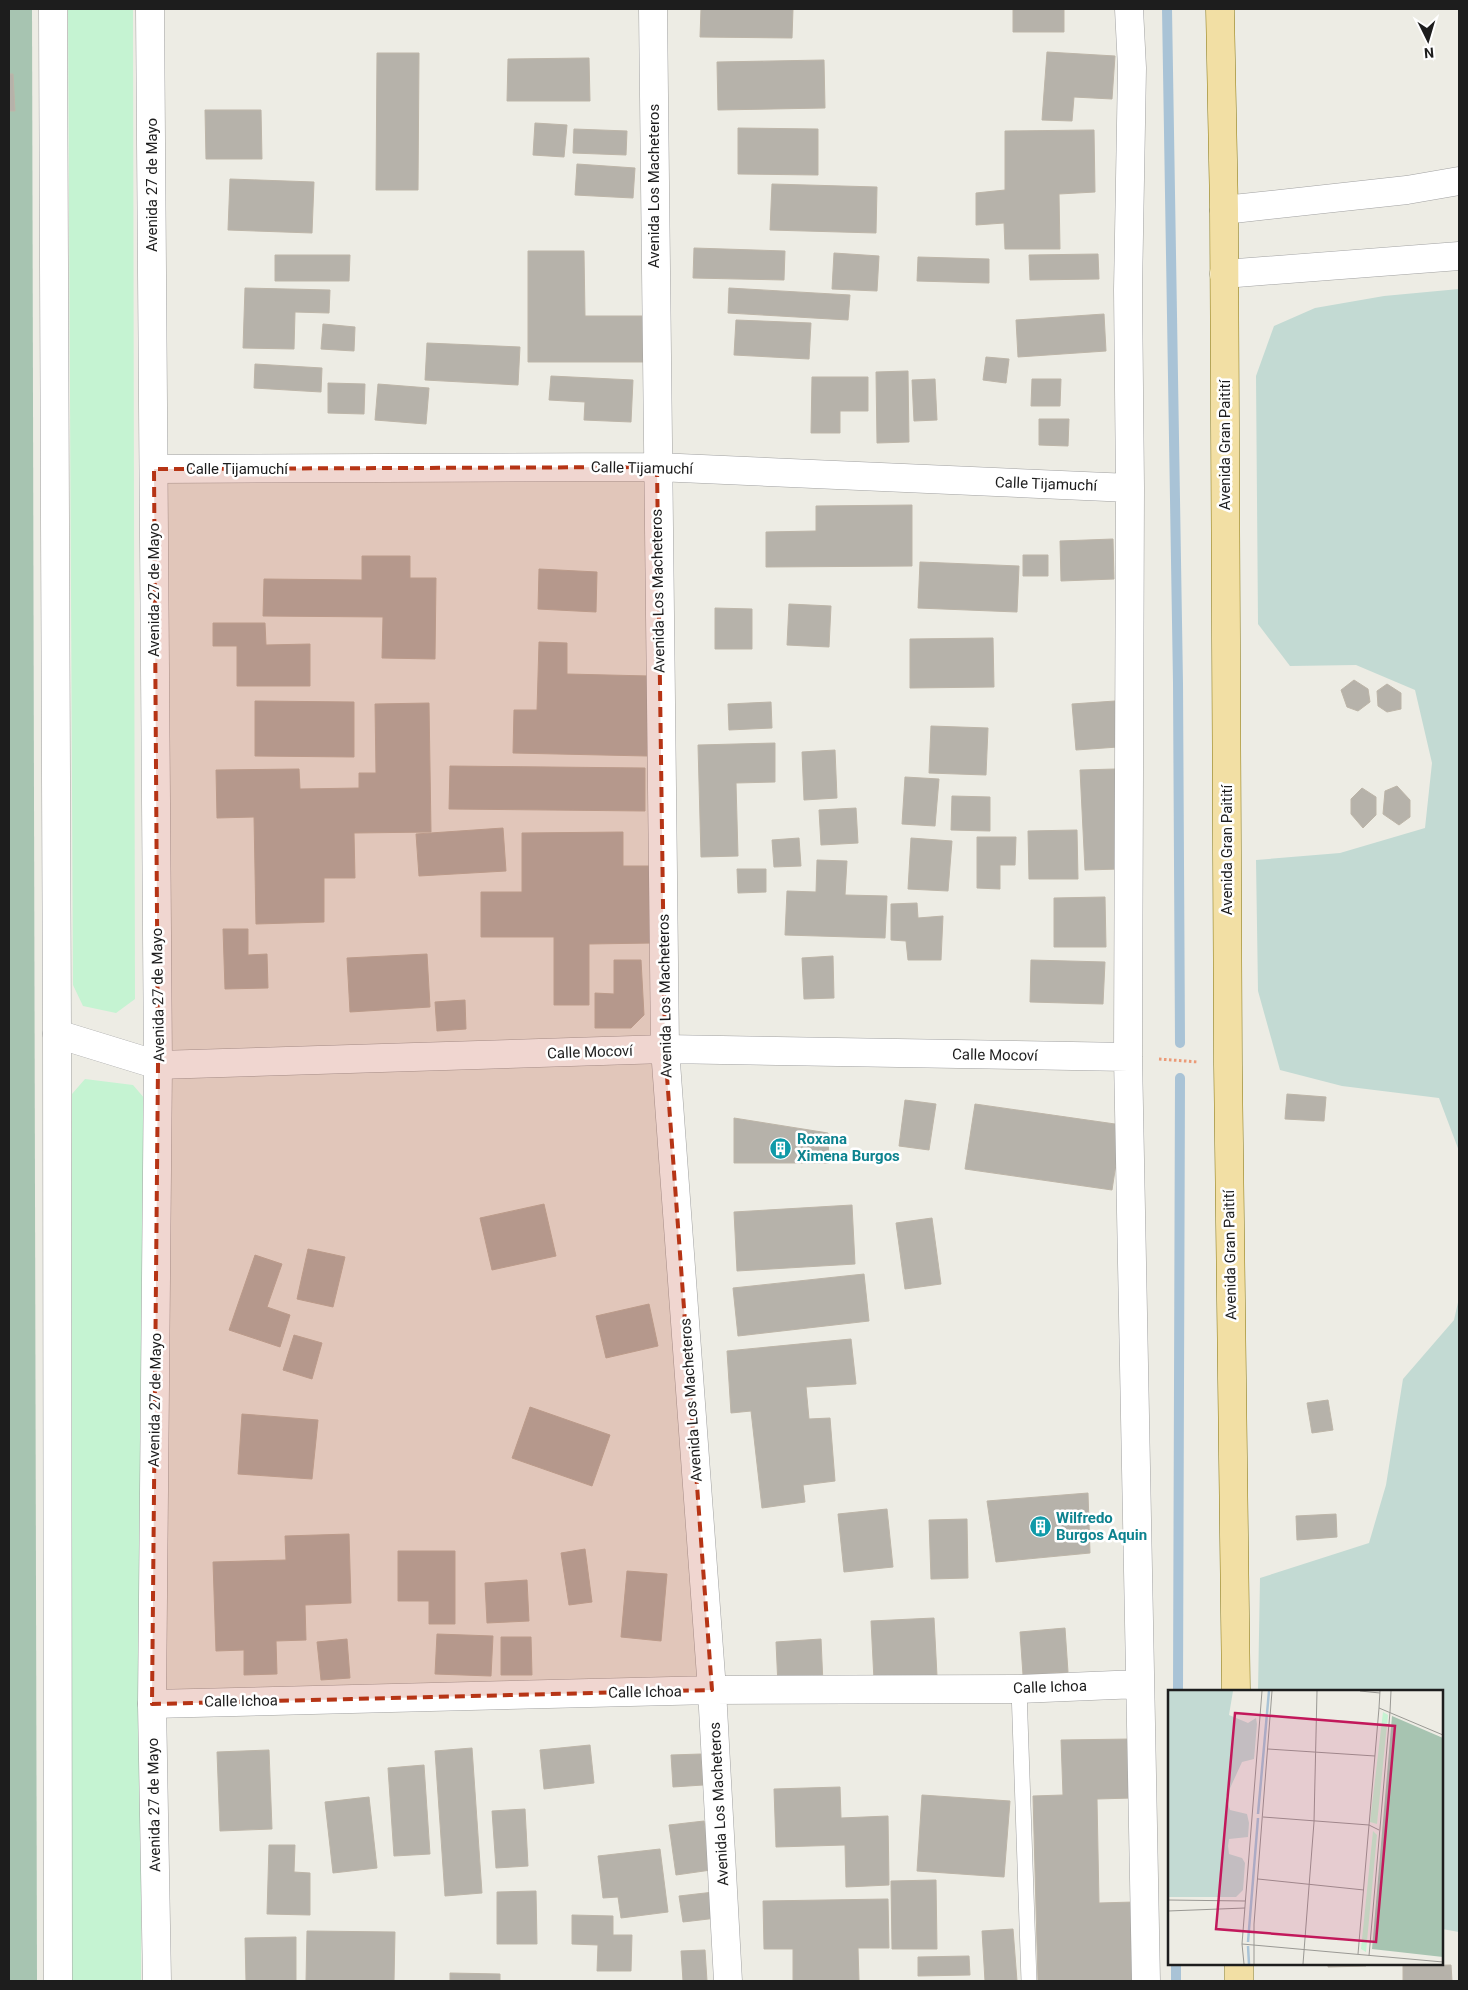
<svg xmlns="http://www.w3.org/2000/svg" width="1468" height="1990" font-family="Roboto,sans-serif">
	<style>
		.wetland { fill: #c3dad3 }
		.cemetery { fill: #a7c4b1 }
		.park { fill: #c5f3d2 }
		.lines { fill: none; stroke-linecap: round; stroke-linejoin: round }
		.stream { stroke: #a9c3d6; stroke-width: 10 }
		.building { fill: #b6b2aa; stroke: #bdb5a8 }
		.service-casing { stroke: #a1a1a1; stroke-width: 16 }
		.minor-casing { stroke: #a1a1a1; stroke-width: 29 }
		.tertiary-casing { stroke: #a1a1a1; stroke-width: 29 }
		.primary-casing { stroke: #87760f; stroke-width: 29 }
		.path { stroke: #eb9a77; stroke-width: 3; stroke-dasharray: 2.5 2.5; stroke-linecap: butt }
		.service { stroke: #fff; stroke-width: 15 }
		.minor { stroke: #fff; stroke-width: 28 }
		.tertiary { stroke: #fff; stroke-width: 28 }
		.primary { stroke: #f2dfa4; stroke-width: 28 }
		.marked { fill: #b63415; fill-opacity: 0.2; stroke: #b63415; stroke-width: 4; stroke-dasharray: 10 6; stroke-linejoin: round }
		.labels { text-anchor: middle; stroke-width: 5; stroke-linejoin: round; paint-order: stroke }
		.street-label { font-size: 15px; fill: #1d1d1d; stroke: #fff }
		.culture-label { font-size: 15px; font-weight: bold; fill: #0d838f; stroke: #fff; text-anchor: start }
		.inset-river { fill: none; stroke: #a9c3d6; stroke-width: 2.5 }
		.inset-road { fill: none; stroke: #9a9994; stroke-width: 1 }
		.view { fill: #c2185b; fill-opacity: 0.15; stroke: #c2185b; stroke-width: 2.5 }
		.inset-edge { fill: none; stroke: #1d1d1d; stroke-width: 2.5 }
	</style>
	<rect width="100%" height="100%" fill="#edece4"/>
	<path class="wetland" d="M1459,289v862l-20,-53 -97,-12 -62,-16 -22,-79 -2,-131 84,-7 85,-25 7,-65 -17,-73 -59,-25 -66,1 -32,-42 -2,-248 18,-50 41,-18 69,-12z
		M1459,1298v634l-17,-3v-238h-184l2,-113 109,-35 17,-58 17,-106 51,-59z"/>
	<path class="cemetery" d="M9,9h23l5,1972h-28z"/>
	<path class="park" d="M68,9h65l2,990 -19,14 -33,-7 -10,-21z
		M85,1079l48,6 12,14 -4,882h-72l3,-887z"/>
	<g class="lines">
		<path class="stream" d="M1167,9l11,674 2,360
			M1178,1691l2,-613
			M1176,1981v-17"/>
	</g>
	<path class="building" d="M701,9h92l-1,29 -92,-1z
		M1013,9h51v23h-51z
		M1047,52l68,4 -3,43 -38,-2 -2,24 -30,-1z
		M377,53h42l-1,137h-42z
		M589,58l1,43h-83l1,-42z
		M824,60l1,48 -107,2 -1,-48z
		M9,74h4l2,37h-6z
		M205,110h56l1,49h-56z
		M535,123l32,2 -3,32 -31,-2z
		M738,128l80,1v46l-80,-1z
		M574,129l53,2 -1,24 -53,-2z
		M1094,130l1,62 -36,2 1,55h-55l-1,-26 -28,2v-32l29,-3v-59z
		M577,164l58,4 -2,30 -58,-3z
		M230,179l84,3 -2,51 -84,-3z
		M772,184l105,3 -1,46 -106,-3z
		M694,248l91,3 -1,29 -91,-2z
		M528,251h56l1,65h58v46h-115z
		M834,253l45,3 -2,35 -45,-2z
		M1098,254l1,25 -69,1 -1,-25z
		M275,255h75l-1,26h-74z
		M918,257l71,2v24l-72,-2z
		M245,288l85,2 -1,23 -34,-1 -1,37 -51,-1z
		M729,288l121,7 -2,25 -120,-7z
		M1104,314l2,37 -88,6 -2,-37z
		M736,320l75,3 -2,36 -75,-4z
		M323,324l32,3 -1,24 -33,-2z
		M427,343l93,4 -2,38 -93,-5z
		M986,357l23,2 -3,24 -23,-3z
		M255,364l67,4 -1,24 -67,-4z
		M908,371l1,71 -32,1 -1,-71z
		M551,376l82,4 -2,42 -47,-2 1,-18 -36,-2z
		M812,377h56v34h-28v22h-29z
		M935,379l2,41 -23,1 -2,-41z
		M1032,379h29l-1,27h-29z
		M328,383l37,1 -1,30 -36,-1z
		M378,384l51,4 -3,36 -51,-4z
		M1039,419h30l-1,27 -29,-1z
		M912,505v61l-146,1v-35l50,-1v-25z
		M1113,539l1,40 -53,2 -1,-40z
		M1023,555h25v21h-25z
		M362,556h48v22h26l-1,81 -53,-1 1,-41 -120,-1 1,-37 98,1z
		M920,562l99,4 -2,46 -99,-4z
		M539,569l58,3 -1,40 -58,-3z
		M789,604l42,2 -2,41 -42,-2z
		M715,608l37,1v40h-37z
		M213,623h52l1,22 44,-1v42h-73v-40h-24z
		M993,638l1,49 -84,1v-49z
		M539,642l28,1v31l82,2 -2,80 -134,-3 1,-43h23z
		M1354,680l14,9 2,13 -12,9 -11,-4 -6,-17z
		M1387,684l14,9v16l-14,3 -9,-6 -1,-15z
		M255,701l99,1v55l-99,-1z
		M1115,701l3,46 -42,3 -4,-46z
		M771,702l1,26 -43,2 -1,-26z
		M429,703l2,129 -77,1 1,45h-31v44l-68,2 -2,-107 -37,1 -1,-48 83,-1 1,20 59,-1v-15h17l-1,-69z
		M931,726l57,2 -2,47 -57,-2z
		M775,743v39l-39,1 2,73 -37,1 -3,-112z
		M835,750l2,48 -33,2 -2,-48z
		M450,766l195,2v43l-196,-2z
		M1115,769l5,100 -35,1 -5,-100z
		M905,777l34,2 -4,47 -33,-2z
		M1397,786l13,14v17l-11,8 -16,-11 2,-23z
		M1362,788l14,9v18l-13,13 -12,-14v-15z
		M952,796l38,1v34l-39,-1z
		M856,808l2,35 -37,2 -2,-35z
		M503,828l3,43 -87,5 -3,-42z
		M1077,830l1,49h-49l-1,-48z
		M623,832v34h30v77l-64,1v61h-35v-68h-73v-45h41v-59z
		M977,837h39l-1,28h-15v24l-23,-1z
		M799,838l2,28 -27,1 -2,-27z
		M911,838l41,3 -4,50 -40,-2z
		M817,860l30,1 -2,34 42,1 -2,42 -100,-3 2,-44 29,1z
		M737,869h29v23l-28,1z
		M1105,897l1,50h-52v-49z
		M917,903l1,15 25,-2 -2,44h-33l-2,-19 -15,-1v-36z
		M223,929h25v26l19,-1 1,34 -43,1z
		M427,954l3,53 -80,5 -3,-54z
		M833,956l1,42 -30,1 -2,-41z
		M614,960h27l3,55 -13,13h-36v-35l19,1z
		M1031,960l74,2 -2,42 -73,-2z
		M465,1000l1,29 -29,2 -2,-29z
		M1287,1094l39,3 -2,24 -39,-2z
		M905,1100l31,4 -7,46 -30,-4z
		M975,1104l147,21 -10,65 -147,-21z
		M734,1118l94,15 1,30h-95z
		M544,1204l12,52 -64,14 -12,-52z
		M852,1205l3,59 -118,7 -3,-59z
		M932,1218l9,66 -36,5 -9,-66z
		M308,1249l37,8 -12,50 -36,-8z
		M255,1255l27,9 -15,43 23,8 -10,32 -51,-17z
		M864,1274l5,47 -131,15 -5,-48z
		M649,1304l9,42 -52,12 -10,-42z
		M294,1335l28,8 -10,36 -29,-9z
		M851,1339l5,45 -50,3 3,32 21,-1 5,63 -32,4 2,17 -43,6 -11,-97 -20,2 -4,-62z
		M1328,1400l5,30 -21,3 -5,-30z
		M530,1407l80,28 -18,51 -80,-28z
		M242,1414l76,6 -6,59 -74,-5z
		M1088,1493l2,60 -94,9 -9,-61z
		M887,1509l6,58 -49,5 -6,-58z
		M1336,1514l1,23 -40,3 -1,-24z
		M967,1519l1,59 -37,1 -2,-59z
		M349,1534l2,69 -46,2 1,35 -30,1 1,33 -33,1v-25l-28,1 -3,-89 73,-2 -1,-24z
		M585,1549l7,53 -23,3 -8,-52z
		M398,1551h57v73h-26v-23h-31z
		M627,1571l40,3 -6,67 -40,-4z
		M527,1580l2,41 -42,2 -2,-40z
		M934,1618l3,58 -63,4 -3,-59z
		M1065,1628l3,44 -45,3 -3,-43z
		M437,1634l56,2 -2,40 -56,-2z
		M501,1637h30l1,38h-31z
		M347,1639l3,39 -29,2 -4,-38z
		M821,1639l2,45 -45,2 -2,-44z
		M1131,1739l1,59 -35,1 2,104 35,-1 2,79h-98l-5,-185 30,-1 -2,-55z
		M590,1745l4,38 -50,6 -4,-39z
		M472,1748l10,145 -37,3 -10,-145z
		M269,1750l3,79 -52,2 -3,-79z
		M701,1754l2,31 -30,2 -2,-32z
		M424,1765l6,89 -36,2 -6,-88z
		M840,1787l1,31 47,-2 1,69 -43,2 -1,-42 -69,2 -2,-58z
		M922,1795l88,6 -6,76 -87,-6z
		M369,1797l8,71 -44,5 -8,-71z
		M525,1809l3,57 -32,2 -4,-57z
		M704,1821l7,49 -35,5 -7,-50z
		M269,1845h26l-1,27 16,1v42l-43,-1z
		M660,1849l8,63 -47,6 -3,-21 -15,1 -5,-42z
		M936,1880l1,69h-45l-1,-68z
		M536,1891l1,53h-40v-52z
		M714,1892l3,26 -34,4 -4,-26z
		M888,1899l1,49h-31l1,33h-66v-32h-29l-1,-48z
		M572,1915l41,1v19h19l-1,36h-34l1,-26 -26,-1z
		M1013,1929l4,52h-32l-3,-50z
		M307,1931l88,1 -1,49h-88z
		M296,1937v44h-50l-1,-43z
		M705,1950l2,31h-24l-2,-30z
		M969,1956l1,19 -52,1v-19z
		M1328,1964h38v2l-38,1z
		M1451,1965l1,16h-49v-15z
		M450,1973l50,1v7h-50z"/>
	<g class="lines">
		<defs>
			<path id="service" d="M1019,1689l10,292"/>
			<path id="minor" d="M653,9l12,1040 47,641 16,291
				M1129,9l3,59 -4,222 2,198 -2,569 18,924
				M1224,210l183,-20 52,-9
				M1224,274l235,-18
				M154,469l503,-2 473,21
				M57,1034l101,31 507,-16 463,8
				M152,1704l560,-14 307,-1 120,-5"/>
			<path id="tertiary" d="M53,9l4,1025 1,947
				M150,9l8,1056 -6,639 5,277"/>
			<path id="primary" d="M1220,9l4,201 4,855 8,626
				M1239,1964v17"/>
		</defs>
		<use href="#service" class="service-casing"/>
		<use href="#minor" class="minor-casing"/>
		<use href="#tertiary" class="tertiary-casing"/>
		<use href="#primary" class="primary-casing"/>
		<path class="path" d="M1159,1059l39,3"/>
		<use href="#service" class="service"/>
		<use href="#minor" class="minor"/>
		<use href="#tertiary" class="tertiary"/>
		<use href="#primary" class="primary"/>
	</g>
	<path class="marked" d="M657,467l8,582 47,641 -560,14 6,-639 -4,-596z"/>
	<defs>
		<symbol id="building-disc" viewBox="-11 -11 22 22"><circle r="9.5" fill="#0f9aa8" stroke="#fff"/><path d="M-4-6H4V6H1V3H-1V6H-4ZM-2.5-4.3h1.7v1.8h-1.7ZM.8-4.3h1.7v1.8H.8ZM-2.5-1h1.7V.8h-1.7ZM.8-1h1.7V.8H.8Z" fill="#fff"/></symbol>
	</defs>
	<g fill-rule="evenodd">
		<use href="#building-disc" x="768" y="1136" width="25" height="25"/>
		<use href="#building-disc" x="1028" y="1514" width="25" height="25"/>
	</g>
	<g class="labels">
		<g class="street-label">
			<text transform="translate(152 185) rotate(-90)" y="5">Avenida 27 de Mayo</text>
			<text transform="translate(654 186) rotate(-90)" y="5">Avenida Los Macheteros</text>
			<text transform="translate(1225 445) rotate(-90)" y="5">Avenida Gran Paitití</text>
			<text transform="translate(642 468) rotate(1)" y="5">Calle Tijamuchí</text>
			<text x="237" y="474">Calle Tijamuchí</text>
			<text transform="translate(1046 484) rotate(2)" y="5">Calle Tijamuchí</text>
			<text transform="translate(154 590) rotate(-90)" y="5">Avenida 27 de Mayo</text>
			<text transform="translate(658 591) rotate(-91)" y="5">Avenida Los Macheteros</text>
			<text transform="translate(1227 850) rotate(-90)" y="5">Avenida Gran Paitití</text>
			<text transform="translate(158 995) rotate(-91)" y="5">Avenida 27 de Mayo</text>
			<text transform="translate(665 996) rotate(-91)" y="5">Avenida Los Macheteros</text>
			<text transform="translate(590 1052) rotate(-2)" y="5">Calle Mocoví</text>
			<text transform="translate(995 1055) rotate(1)" y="5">Calle Mocoví</text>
			<text transform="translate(1230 1255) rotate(-91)" y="5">Avenida Gran Paitití</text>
			<text transform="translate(155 1400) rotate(-89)" y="5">Avenida 27 de Mayo</text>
			<text transform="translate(691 1400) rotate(-94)" y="5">Avenida Los Macheteros</text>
			<text transform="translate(1050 1687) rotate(-2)" y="5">Calle Ichoa</text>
			<text transform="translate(645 1692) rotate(-1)" y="5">Calle Ichoa</text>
			<text transform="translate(241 1701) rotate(-1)" y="5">Calle Ichoa</text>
			<text transform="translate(719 1804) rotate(-93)" y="5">Avenida Los Macheteros</text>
			<text transform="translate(154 1805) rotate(-91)" y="5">Avenida 27 de Mayo</text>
		</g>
		<g class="culture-label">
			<text x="797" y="1144">Roxana<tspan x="797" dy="17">Ximena Burgos</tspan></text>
			<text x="1056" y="1523">Wilfredo<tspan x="1056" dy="17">Burgos Aquin</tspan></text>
		</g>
	</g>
	<g transform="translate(1168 1690)">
		<rect width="275" height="275" fill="#edece4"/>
		<path d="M0,1h79h-14l-4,24 19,8 8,-5 1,6 -3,35 -12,3 -16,35 4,13 17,4 2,9 -1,14 -19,2 -1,7 1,8 13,4 3,5 -2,27 -7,7h-68z" fill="#c3dad3"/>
		<path d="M224,26l51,22v219l-71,-8z" fill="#a7c4b1"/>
		<path d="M215,22l5,3 -11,109 -7,-2zM205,141l4,4 -11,117 -5,-3z" fill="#c5f3d2"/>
		<path class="inset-river" d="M90,124l11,-123M80,252l10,-124M80,256l1,18"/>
		<path class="inset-road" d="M192,1l20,2M212,1l-1,17 64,27M222,22l1,-21M100,59l107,7M95,127l106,8 10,5M90,189l106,11M0,210l77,1M0,221l77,-3M74,254l201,18M190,264l21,-246M201,266l21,-244M76,274l-2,-20 20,-253M86,274v-40l18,-233M135,274l11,-142 3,-131"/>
		<path class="view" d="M67,23l160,13 -19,216 -160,-13z"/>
		<rect width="275" height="275" class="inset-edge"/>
	</g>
	<rect width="1468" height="1990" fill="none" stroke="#1d1d1d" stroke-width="20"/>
	<g transform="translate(1428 40) rotate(175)" stroke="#ffffff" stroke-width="4" paint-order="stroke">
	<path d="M0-4L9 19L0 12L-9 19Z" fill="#1d1d1d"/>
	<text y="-8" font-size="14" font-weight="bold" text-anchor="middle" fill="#1d1d1d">N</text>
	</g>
</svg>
